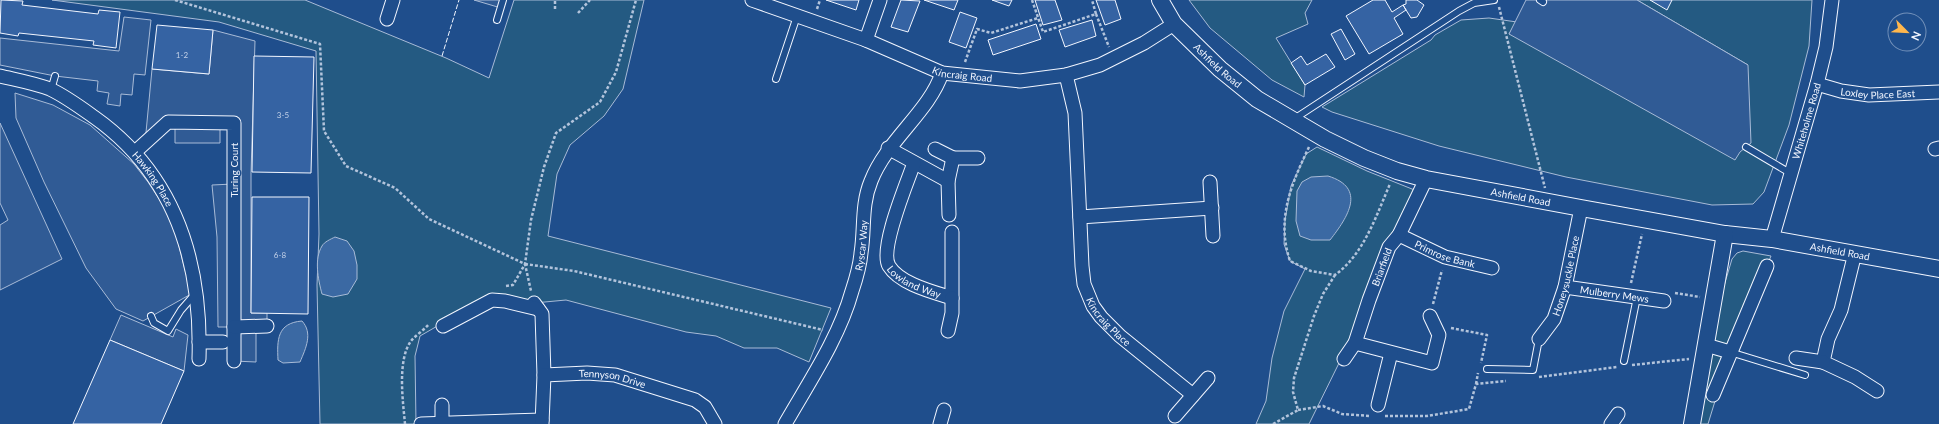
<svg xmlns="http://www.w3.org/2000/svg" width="1939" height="424" font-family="Lato,sans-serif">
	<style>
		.green { fill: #245a82; stroke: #a8bbd7 }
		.parking { fill: #305b95; stroke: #a8bbd7 }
		.water { fill: #3b69a3; stroke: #a8bbd7 }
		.building { fill: #3563a3; stroke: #f2f6ff }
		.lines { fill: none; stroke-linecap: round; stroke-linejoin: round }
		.service-casing { stroke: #f2f6ff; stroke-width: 8 }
		.minor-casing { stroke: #f2f6ff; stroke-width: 15 }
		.tertiary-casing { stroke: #f2f6ff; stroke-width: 18 }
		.path { stroke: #b3c4dc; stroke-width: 2.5; stroke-dasharray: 3 2; stroke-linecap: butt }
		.service { stroke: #1f4e8c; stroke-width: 6 }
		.minor { stroke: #1f4e8c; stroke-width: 13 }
		.tertiary { stroke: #1f4e8c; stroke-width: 16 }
		.fence { stroke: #f2f6ff; stroke-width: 1; stroke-dasharray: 5 2; stroke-linecap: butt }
		.labels { text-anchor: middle; stroke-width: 3; stroke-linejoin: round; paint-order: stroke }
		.number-label { font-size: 8px; fill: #c3d1e8 }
		.street-label { font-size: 10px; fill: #f2f6ff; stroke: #1f4e8c }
	</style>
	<rect width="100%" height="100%" fill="#1f4e8c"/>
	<path class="green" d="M52,0h253l141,58 43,20 25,-78h130l-21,89 -19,27 -34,29 -13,29 -9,62 283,72 -22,54 -32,-14h-33l-28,-12 -30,-4 -120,-32 -32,3 -41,-9 -73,42 -5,20 1,68h-96l-3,-139 2,-51 -3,-183 -97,-29z
		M1189,0h123l-7,13 3,11 -32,14 29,47 -1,12 -32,-17 -62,-52z
		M1637,0h175l-3,46 -20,79 -25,67 -11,12 -41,1 -146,-28 -127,-31 -107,-34 -10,-5 109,-67 4,-5 26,-15 28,-2 28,4 -8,12 239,31z
		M1317,147l50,24 50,20 -75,166 -33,67h-53l10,-23 6,-43 12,-47 21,-42 -15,-8 -6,-17 1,-24 6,-34 15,-32z
		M1743,251l28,5 -41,96 -22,72h-10l23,-128 11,-37 5,-6z"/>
	<path class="parking" d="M474,0h29l-2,8z
		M1526,0h111l111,65 3,78 -11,9 -5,8 -226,-126z
		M124,17l27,3 -6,55 -11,-1 -2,21 -11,-1 -1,12 -13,-2 2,-11 -12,-2 1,-10 -43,-5 -55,-11v-27l119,13z
		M213,30l42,11 -4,132v140h16v13l-11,1v35l-22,-1 -1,-34h-15l-1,-90 -5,-52 21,-1v-61h-13v20h-45v-21l-30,21 7,-74 57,5z
		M15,93l38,12 37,20 44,39 14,18 17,26 12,30 14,56 -48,27 -27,-12 -30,-41 -42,-86 -28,-64z
		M0,123l62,136 -62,31v-65l8,-5 -8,-17z
		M121,315l52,22 3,-8 12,6 -4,36 -74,-31z"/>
	<path class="water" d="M1328,176c39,12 20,41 2,64h-19l-11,-4 -4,-15 1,-30 5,-9 9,-5z
		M335,237l12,4 7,10 3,14v14l-9,15 -15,3 -11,-3c-4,-15 -8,-35 0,-48 2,-4 9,-7 13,-9z
		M302,321c11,12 4,27 -2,41l-17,1 -5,-3c-1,-20 -1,-37 24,-39z"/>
	<path class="building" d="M1,0l22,1 -1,4 76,9 1,-4 21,2 -4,36 -23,-3 1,-4 -75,-8 -1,3 -18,-3z
		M826,0h33l-3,10z
		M901,0l19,1 -12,31 -17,-5z
		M924,0h34l-4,10z
		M992,0h20l-3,6z
		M1035,0h20l7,20 -19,5z
		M1096,0h19l6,19 -16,6z
		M1373,0h12l7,12 11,-7 3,5 -12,8 9,16 -34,20 -23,-38z
		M1406,0h11l7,5 -7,12 -6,1 -8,-13 3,-1z
		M1650,0h22l-5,10z
		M960,12l17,6 -11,30 -17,-6z
		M1092,20l4,16 -31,11 -6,-17z
		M1036,24l5,15 -48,16 -5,-15z
		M157,25l56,5 -4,44 -57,-5z
		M1341,29l14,25 -10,6 -14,-26z
		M1326,54l9,13 -30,18 -14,-22 10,-7 6,9z
		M254,56l60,1 -3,116 -59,-1z
		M252,197h57l-1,117 -57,-1z
		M110,340l74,31 -23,53h-88z"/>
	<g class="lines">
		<defs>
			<path id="service" d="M1540,0l3,2
				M497,20l6,-20
				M776,79l21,-63
				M51,90l4,-14
				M1294,119l165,-108 15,-8 20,-3
				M1746,147l44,26
				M151,316l3,7 14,8 13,-21 14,-16
				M1730,352l75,23
				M1624,361l13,-64
				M1487,369l46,1 6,-31"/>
			<g id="minor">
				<path id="s1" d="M752,0l114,40 76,33 78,8 46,-6 34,-10 44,-22 30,-19"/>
				<path d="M387,19l6,-19"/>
				<path d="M866,40l14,-40"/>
				<path id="s2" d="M1066,75l9,38 7,153 2,18 9,22 8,11 19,19 73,59"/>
				<path id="s3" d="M0,76c17,4 34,7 50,13 15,7 30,18 44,28 82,58 108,145 105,242"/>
				<path id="s4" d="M1817,84l24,7 28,4 70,-3"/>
				<path d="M888,148l60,33"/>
				<path d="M935,149l18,9"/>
				<path d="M1935,149l4,-1"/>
				<path d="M135,152l33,-30 66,1v238"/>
				<path id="s5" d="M914,163c-7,20 -35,86 -25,103 11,18 44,26 63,32v-66"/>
				<path d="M1210,182l3,54"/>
				<path d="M949,215l-1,-34 5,-23h25"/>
				<path d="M1080,217l132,-9"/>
				<path id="s6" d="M1399,235l46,22 47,11"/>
				<path id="s7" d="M1772,239l45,-155 9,-37 6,-47"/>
				<path d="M1855,253l-14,57 -13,29 -5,23 32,15 22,14"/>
				<path id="s8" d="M1565,287l99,14"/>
				<path d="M534,303l8,11 2,61"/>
				<path d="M443,326l49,-26 13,1 33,8"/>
				<path d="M234,327l33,-1"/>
				<path d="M948,331l4,-18v-15"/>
				<path id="s9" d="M1539,339l15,-20 11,-32 16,-79"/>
				<path d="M199,342h24"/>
				<path d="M1355,343l77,20 7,-28 -9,-19"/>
				<path d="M1706,345l24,7"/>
				<path d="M1796,358l27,4"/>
				<path id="s10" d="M1344,359l11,-16 14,-43 20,-53 10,-12 27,-56"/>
				<path d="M1713,395l54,-129"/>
				<path d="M1378,405l13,-52"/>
				<path d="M1175,416l33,-38"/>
				<path d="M442,423v-18"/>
				<path d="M421,424l121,-4"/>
				<path id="s11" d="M542,424l2,-49 43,-2 28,2 80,25 10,7 10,17"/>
				<path id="s12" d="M785,424c24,-42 54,-86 67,-133 4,-12 8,-25 9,-38 4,-24 0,-48 10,-72 16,-41 58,-69 71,-108"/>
				<path d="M940,424l4,-14"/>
				<path d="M1611,424l7,-10"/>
			</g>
			<g id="tertiary">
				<path id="s13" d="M1160,0l14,24 46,45 37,30 68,40 39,19 33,13 29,8 155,29 144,26 47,5 167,30"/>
				<path d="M1692,424l33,-190"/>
			</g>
		</defs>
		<use href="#service" class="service-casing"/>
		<use href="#minor" class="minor-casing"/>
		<use href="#tertiary" class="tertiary-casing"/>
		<path class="path" d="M175,0l145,44 4,87 22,35 49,22 34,31 96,45 6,27
			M1032,0l11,32 53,-18 -4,-14
			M1499,7l46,181
			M555,9v-9
			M817,9l3,-9
			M578,13l12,-13
			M1096,14l13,33
			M965,62l12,-33 14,4 47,-15
			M1309,147c-18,38 -33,72 -19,114l21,10 24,4c29,-21 41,-59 55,-91
			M525,264l49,7 249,59
			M1631,283l11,-49
			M506,286l7,-1 12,-21 6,-44 13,-53 12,-34 44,-31 16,-30 20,-72
			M1675,293l25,4
			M1433,304l9,-34
			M1451,328l36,7 -6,28
			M1632,365l57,-6
			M1539,377l78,-10
			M1476,384l2,-11
			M1298,410l25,-4 19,8 28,2
			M1385,416h42l42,-7 7,-25 30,-3
			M405,424c-2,-22 -8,-64 6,-83 5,-6 13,-11 18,-17
			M1273,424l25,-14 -5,-18 1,-14 20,-62 9,-22 12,-19"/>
		<use href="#service" class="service"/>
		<use href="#minor" class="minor"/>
		<use href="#tertiary" class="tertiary"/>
		<path class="fence" d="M442,56l17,-56"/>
	</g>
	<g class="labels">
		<g class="number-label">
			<text x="182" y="58">1-2</text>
			<text x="283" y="118">3-5</text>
			<text x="280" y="258">6-8</text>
		</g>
		<g class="street-label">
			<text dy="4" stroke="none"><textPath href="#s13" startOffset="88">Ashfield Road</textPath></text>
			<text dy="4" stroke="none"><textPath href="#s1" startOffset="224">Kincraig Road</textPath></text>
			<text dy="4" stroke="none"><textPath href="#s4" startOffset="62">Loxley Place East</textPath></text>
			<text dy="4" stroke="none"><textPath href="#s7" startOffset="123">Whiteholme Road</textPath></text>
			<text transform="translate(234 170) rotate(-90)" y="4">Turing Court</text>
			<text dy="4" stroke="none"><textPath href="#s3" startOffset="190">Hawking Place</textPath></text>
			<text dy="4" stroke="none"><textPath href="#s13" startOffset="424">Ashfield Road</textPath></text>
			<text dy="4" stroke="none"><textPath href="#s12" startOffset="196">Ryscar Way</textPath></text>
			<text dy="4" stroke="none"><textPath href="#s13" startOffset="748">Ashfield Road</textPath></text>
			<text dy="4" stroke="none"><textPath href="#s6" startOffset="50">Primrose Bank</textPath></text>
			<text dy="4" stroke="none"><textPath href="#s10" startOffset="100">Briarfield</textPath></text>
			<text dy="4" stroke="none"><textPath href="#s9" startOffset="70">Honeysuckle Place</textPath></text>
			<text dy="4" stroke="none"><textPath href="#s5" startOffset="138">Lowland Way</textPath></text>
			<text dy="4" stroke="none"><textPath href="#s8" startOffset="50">Mulberry Mews</textPath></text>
			<text dy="4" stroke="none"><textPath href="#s2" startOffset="256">Kincraig Place</textPath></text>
			<text dy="4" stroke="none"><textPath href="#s11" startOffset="118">Tennyson Drive</textPath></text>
		</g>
	</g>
	<g transform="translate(1907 32) rotate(114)"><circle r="19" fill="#1f4e8c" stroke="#7391ba"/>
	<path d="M0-3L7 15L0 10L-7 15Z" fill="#ffb74d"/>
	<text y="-6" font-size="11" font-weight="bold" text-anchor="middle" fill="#f2f6ff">N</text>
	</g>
</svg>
